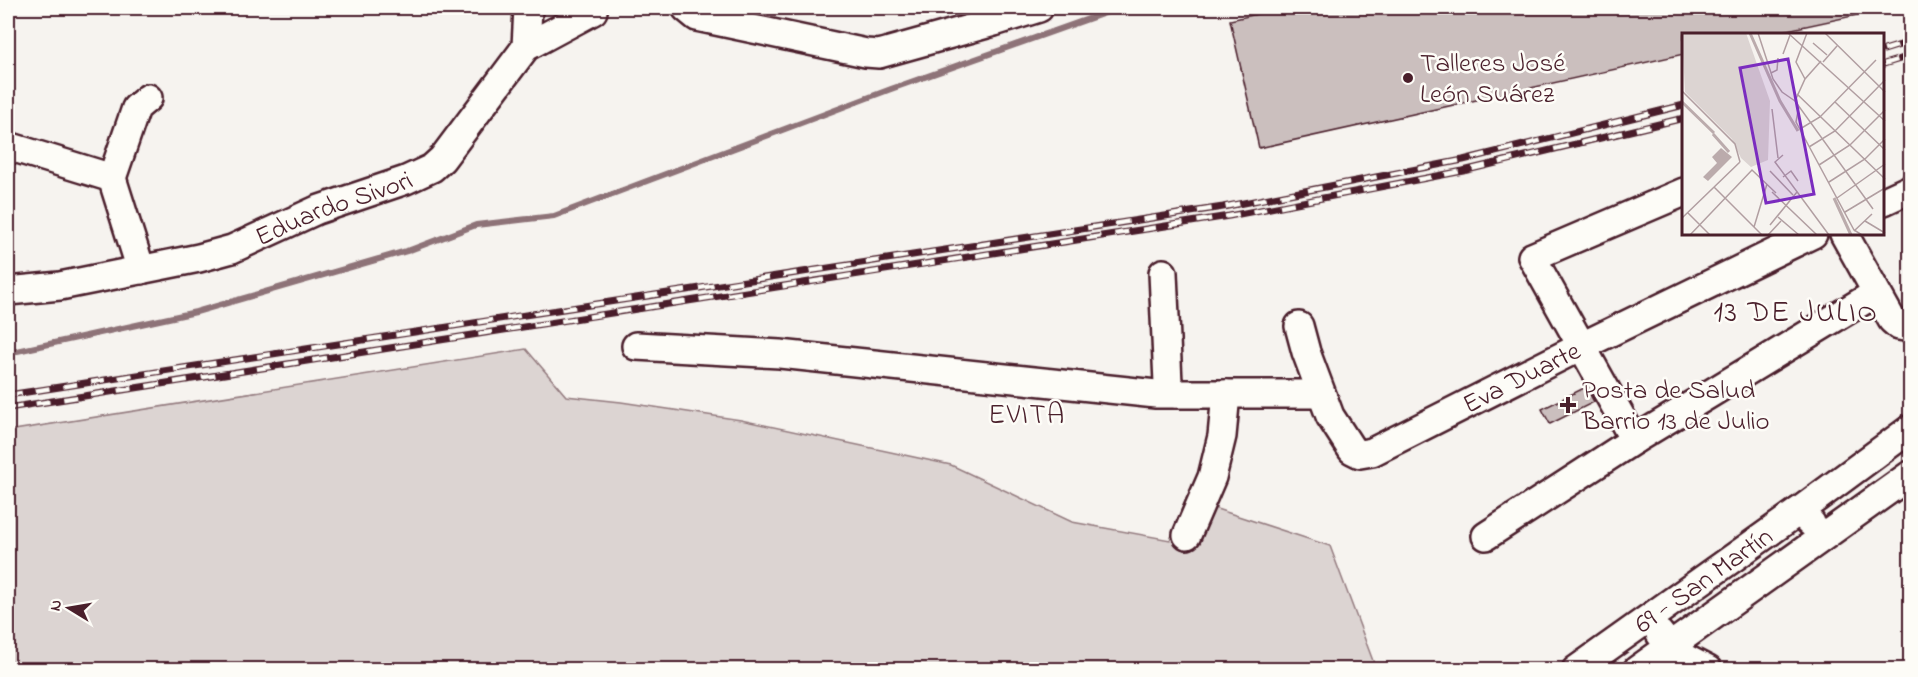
<svg xmlns="http://www.w3.org/2000/svg" width="1918" height="677" font-family="'Indie Flower',sans-serif">
	<style>
		.green { fill: #dcd4d2; stroke: #937a7e; stroke-width: 1.5 }
		.lines { fill: none; stroke-linecap: round; stroke-linejoin: round }
		.stream { stroke: #8e7378; stroke-width: 6 }
		.building { fill: #cbbfbe; stroke: #4a1f2b; stroke-width: 1.5 }
		.minor-casing { stroke: #4a1f2b; stroke-width: 32 }
		.minor { stroke: #fdfcf7; stroke-width: 27 }
		.rail-casing { stroke: #4a1f2b; stroke-width: 7 }
		.rail { stroke: #fdfcf7; stroke-width: 4.5; stroke-dasharray: 14; stroke-linecap: butt }
		.poi-dot { fill: #4a1f2b; stroke: #fdfcf7; stroke-width: 2 }
		.labels { text-anchor: middle; stroke-width: 5; stroke-linejoin: round; paint-order: stroke }
		.poi-label { font-size: 27px; fill: #4a1f2b; stroke: #fdfcf7; text-anchor: start }
		.street-label { font-size: 27px; fill: #4a1f2b; stroke: #fdfcf7 }
		.neighbourhood-label { font-size: 28px; letter-spacing: 1.5px; fill: #4a1f2b; stroke: #fdfcf7 }
		.quarter-label { font-size: 30px; letter-spacing: 1.5px; fill: #4a1f2b; stroke: #fdfcf7 }
		.inset-river { fill: none; stroke: #bbabac; stroke-width: 3 }
		.inset-road { fill: none; stroke: #b19ea1; stroke-width: 1.5 }
		.view { fill: #7b2cbf; fill-opacity: 0.15; stroke: #7b2cbf; stroke-width: 3 }
		.inset-edge { fill: none; stroke: #4a1f2b; stroke-width: 3 }
	</style>
	<rect width="100%" height="100%" fill="#f6f3ef"/>
	<filter id="ink" filterUnits="userSpaceOnUse"><feTurbulence type="fractalNoise" baseFrequency=".0167" numOctaves="2"/><feDisplacementMap in="SourceGraphic" scale="12" xChannelSelector="R" yChannelSelector="G"/><feConvolveMatrix kernelMatrix="1 2 1 2 8 2 1 2 1" color-interpolation-filters="sRGB"/></filter>
	<g filter="url(#ink)">
		<path class="green" d="M526,349l40,47 55,6 120,18 210,45 121,57 98,18 16,-41 144,47 46,123h-1368v-238z"/>
		<g class="lines">
			<path class="stream" d="M8,353l188,-41 214,-62 66,-25 78,-9 337,-127 228,-81"/>
		</g>
		<path class="building" d="M1284,8h577l1,6 -93,20h-85v20l-425,94 -29,-128z
			M1586,387l8,15 -44,22 -8,-15z"/>
		<g class="lines">
			<defs>
				<g id="minor">
					<path d="M686,8l11,9 169,36 13,1 115,-32 45,-14"/>
					<path d="M526,47l2,-39"/>
					<path d="M8,146l104,32 29,92"/>
					<path d="M112,178l24,-70 12,-10"/>
					<path d="M1884,201l26,-12"/>
					<path d="M1844,234l48,86 7,6 11,2"/>
					<path d="M1163,273l5,110 8,11"/>
					<path id="s1" d="M8,291l52,-5 139,-28 33,-9 85,-39 89,-30 26,-12 10,-9 84,-112 67,-36"/>
					<path id="s2" d="M1299,326l7,26 24,64 22,34 8,4 12,-2 210,-106 231,-112"/>
					<path d="M636,346l144,8 376,40h165"/>
					<path d="M1634,440l-102,-183 152,-65"/>
					<path d="M1811,523l-12,-12 111,-82"/>
					<path d="M1187,535l25,-58 10,-41 4,-42"/>
					<path d="M1486,536l148,-96 242,-147"/>
					<path d="M1660,634l15,19 33,17"/>
					<path id="s3" d="M1576,670l223,-159"/>
					<path d="M1637,670l273,-195"/>
				</g>
			</defs>
			<use href="#minor" class="minor-casing"/>
			<use href="#minor" class="minor"/>
			<defs>
				<path id="rail" d="M1884,50l26,-8
					M1884,64l26,-8
					M8,395l1215,-188 240,-47 221,-55
					M8,408l1221,-192 234,-45 221,-53"/>
			</defs>
			<use href="#rail" class="rail-casing"/>
			<use href="#rail" class="rail"/>
		</g>
	</g>
	<g class="poi-dot">
		<circle cx="1408" cy="78" r="6"/>
		<path d="M1565 396h6v6h6v6h-6v6h-6v-6h-6v-6h6z"/>
	</g>
	<g class="labels">
		<g class="poi-label">
			<text x="1420" y="71">Talleres José<tspan x="1420" dy="31">León Suárez</tspan></text>
			<text x="1582" y="398">Posta de Salud<tspan x="1582" dy="31">Barrio 13 de Julio</tspan></text>
		</g>
		<g class="street-label">
			<text dy="9" stroke="none"><textPath href="#s1" startOffset="338">Eduardo Sivori</textPath></text>
			<text dy="9" stroke="none"><textPath href="#s2" startOffset="324">Eva Duarte</textPath></text>
			<text dy="9" stroke="none"><textPath href="#s3" startOffset="156">69 - San Martín</textPath></text>
		</g>
		<g class="neighbourhood-label">
			<text x="1027" y="423">EVITA</text>
		</g>
		<g class="quarter-label">
			<text x="1796" y="321">13 DE JULIO</text>
		</g>
	</g>
	<g transform="translate(1682 33)">
		<rect width="202" height="202" fill="#f6f3ef"/>
		<path d="M0,0h64l24,68 -2,59 -17,7 -10,-9 -9,-19 -47,-47z" fill="#dcd4d2"/>
		<path d="M39,115l11,9 -24,24 -5,-4 14,-14 -5,-6z" fill="#bbabac"/>
		<path class="inset-river" d="M68,0l30,68 18,30M0,69l32,31M31,101l16,18M152,165l17,37"/>
		<path class="inset-road" d="M76,0l15,46 9,13 13,9M106,0l97,88M143,0l60,59M131,10l14,12M101,21l7,-19M139,28l-16,18 -10,22 78,108M141,29l14,-16M89,40l6,-3 1,-12M123,46l-9,-17 11,-29M0,58l53,53 5,18M115,61l88,85M153,69l50,48M117,73l-3,16 58,108 8,5M90,76l6,49M118,96l20,-12 56,-57M127,114l26,-16 50,-51M101,122l-8,7 54,73M137,132l31,-20 35,-35M88,138l23,24M101,144l8,-6 7,10M147,149l36,-23 20,-20M32,154l48,48M90,159l45,43M155,165l48,-34M163,179l40,-24M6,180l22,22M96,184l21,18M0,185l58,-56M183,188l20,12M88,192l27,-33M72,194l13,-43M172,198l18,-17M8,202l62,-65 24,23M86,202l13,-14"/>
		<path class="view" d="M106,26l26,135 -48,9 -26,-135z"/>
		<rect width="202" height="202" class="inset-edge"/>
	</g>
	<rect width="1918" height="677" fill="none" stroke="#fdfcf7" stroke-width="30"/>
	<rect x="15" y="15" width="1888" height="647" fill="none" stroke="#4a1f2b" stroke-width="2" filter="url(#ink)"/>
	<g transform="translate(69 608) rotate(281)" stroke="#fdfcf7" stroke-width="4.5" paint-order="stroke">
	<path d="M0-4.5L10 22L0 15L-10 22Z" fill="#4a1f2b"/>
	<text y="-9" font-size="16" font-weight="bold" text-anchor="middle" fill="#4a1f2b">N</text>
	</g>
</svg>
